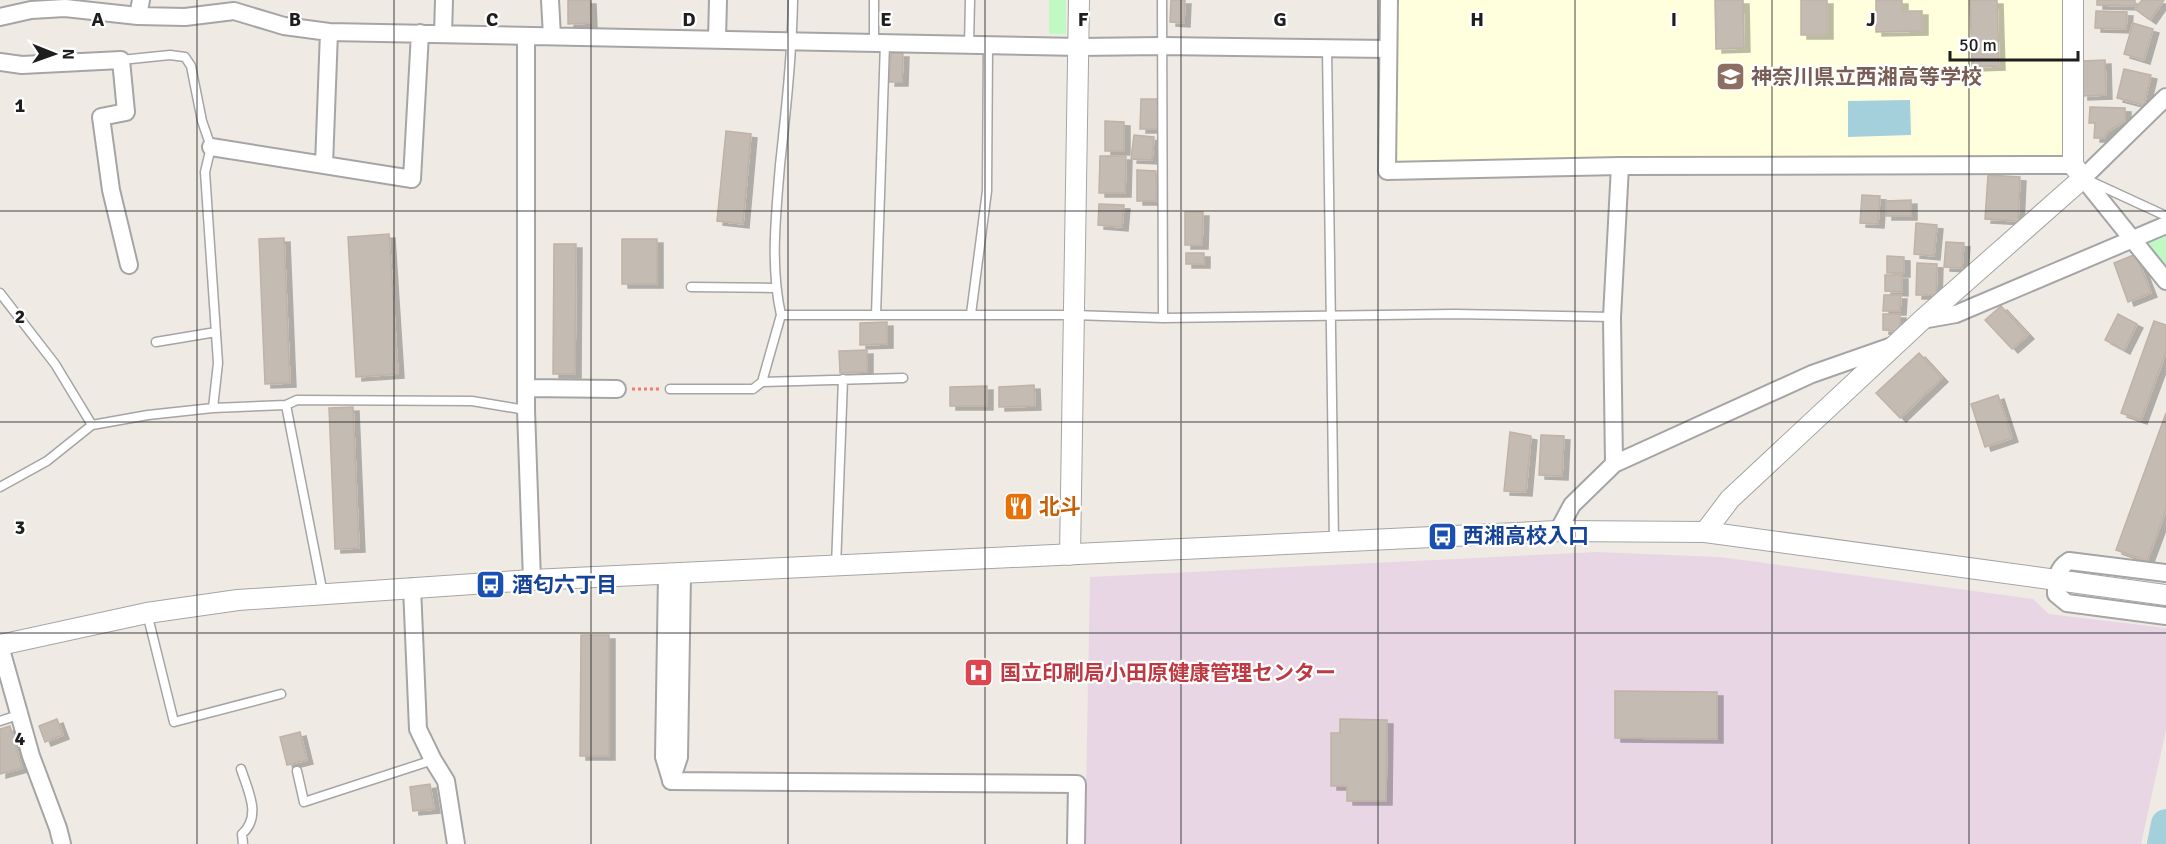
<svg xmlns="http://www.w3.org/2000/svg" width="2166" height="844" font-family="Signika,'Noto Sans JP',sans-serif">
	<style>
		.industrial { fill: #e8d6e5 }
		.education { fill: #ffd }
		.park { fill: #c1f9c5 }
		.water { fill: #a4d0dc }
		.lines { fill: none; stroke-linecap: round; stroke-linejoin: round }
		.river { stroke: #a4d0dc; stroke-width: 30 }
		.building { fill: #c4bbb3; stroke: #c0b2a6; stroke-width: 1.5; filter: url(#shadow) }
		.service-casing { stroke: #a5a5a5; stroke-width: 11 }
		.minor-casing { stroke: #a5a5a5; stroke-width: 20 }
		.tertiary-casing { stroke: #a5a5a5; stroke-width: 22 }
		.path { stroke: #f9796b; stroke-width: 3; stroke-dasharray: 3 3; stroke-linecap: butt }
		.service { stroke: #fff; stroke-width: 8 }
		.minor { stroke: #fff; stroke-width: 16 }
		.tertiary { stroke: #fff; stroke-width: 20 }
		.grid { fill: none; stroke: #1e1e1e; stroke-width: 1.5; stroke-opacity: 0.55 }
		.labels { text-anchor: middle; stroke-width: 4.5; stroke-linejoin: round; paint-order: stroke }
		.education-label { font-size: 21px; font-weight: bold; fill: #785e54; stroke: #fff; text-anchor: start }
		.food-label { font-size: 21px; font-weight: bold; fill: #c56008; stroke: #fff; text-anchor: start }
		.transit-label { font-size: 21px; font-weight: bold; fill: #164399; stroke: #fff; text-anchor: start }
		.health-label { font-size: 21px; font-weight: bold; fill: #be3a42; stroke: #fff; text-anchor: start }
		.grid-label { font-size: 20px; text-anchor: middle; font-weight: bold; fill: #1e1e1e; stroke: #fff; stroke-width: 4.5; stroke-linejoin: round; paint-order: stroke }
	</style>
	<defs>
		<filter id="shadow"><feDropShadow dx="6" dy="4" stdDeviation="0" flood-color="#0004"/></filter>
	</defs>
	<rect width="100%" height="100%" fill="#efebe4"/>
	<path class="industrial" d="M1597,552l123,5 313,42 16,15 117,14v102l-25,114h-1056l5,-267z"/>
	<path class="education" d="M1395,0h669l-2,154 -3,4 -662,11z"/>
	<path class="park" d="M1049,0h17v34h-17z
		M2166,219v55l-33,-42z"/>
	<path class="water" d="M1910,100l1,35 -63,2v-36z"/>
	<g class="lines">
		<path class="river" d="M2162,844l4,-20"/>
	</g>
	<path class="building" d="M568,0h22l1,23 -23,1z
		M1171,0h14l-1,23 -14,-1z
		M1715,0h28l1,48 -28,1z
		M1801,0h26v35h-26z
		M1876,0h26v11h20v20l-46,1z
		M1970,0h27l2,66 -27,1z
		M2097,0h38v6l-38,-1z
		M2142,0h22l-14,20 -15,-11z
		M2096,11l31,1 -1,17 -31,-1z
		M2133,23l20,6 -9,31 -20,-6z
		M891,53h12l-1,29h-13z
		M2105,60l1,35 -24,1 -1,-35z
		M2124,69l27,6 -7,30 -27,-7z
		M1141,99h19l-1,30h-19z
		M2090,107l35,1v13l-18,11 -3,6h-10l1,-15h-6z
		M1105,121l19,1v29h-19z
		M726,131l25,3 -8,90 -26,-3z
		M1134,135l20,2 -2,23 -21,-1z
		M1100,156h26l-1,37h-26z
		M1137,170l19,1v30h-19z
		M1988,175l32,2 -2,44 -33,-2z
		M1862,195l18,1 -2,28 -18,-1z
		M1911,200v16h-25v-15z
		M1099,204l25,1 -2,22 -24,-2z
		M1185,212h18l-1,33h-17z
		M1916,223l21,2 -3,31 -20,-2z
		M389,234l9,140 -42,3 -8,-140z
		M284,238l6,145 -25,1 -6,-145z
		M622,239h35v45h-35z
		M1946,242l18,1 -2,25 -18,-1z
		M554,244h22l-1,130h-22z
		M1186,253h18v11h-18z
		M2136,254l15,39 -23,9 -14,-39z
		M1887,256l17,1v16h-17z
		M1917,263l20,1 -1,31h-20z
		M1885,275h17v17l-17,-1z
		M1884,295h17l-1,16h-17z
		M2001,306l27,29 -16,14 -27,-29z
		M1883,314h17v17l-17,-1z
		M2118,314l19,10 -13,26 -19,-10z
		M2154,321l12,4v27l-25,68 -20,-7z
		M887,322v22l-27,1v-22z
		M867,350v22l-27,1 -1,-22z
		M1919,353l23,25 -42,40 -24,-25z
		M1034,385l1,21 -36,1v-20z
		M987,386v20h-37v-19z
		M1998,395l14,43 -27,9 -14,-43z
		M353,407l6,141 -24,1 -6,-141z
		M2166,413v97l-19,51 -31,-11z
		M1510,432l21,4 -5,56 -22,-1z
		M1541,435l23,1 -2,40 -23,-1z
		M581,635h28v121h-29z
		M1615,691l102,1v47l-102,-1z
		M57,719l6,16 -18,7 -6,-16z
		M1340,719l47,1 -1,81h-39v-15h-16v-53h9z
		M10,726l12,42 -22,6v-45z
		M300,732l7,28 -20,5 -7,-28z
		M430,784l4,25 -21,2 -3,-24z"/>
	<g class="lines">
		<defs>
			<path id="service" d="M793,0c-1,55 -7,110 -13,165 -4,50 -10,100 1,150h293l89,3 291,-4 158,3
				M1162,0l1,318
				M874,43v-43
				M969,45l1,-45
				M1327,48l7,494
				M121,60l49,-5 15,2 6,9 11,55 9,26 -6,25 13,191 -5,45
				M2090,181l76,35
				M691,287l84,1
				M0,293l55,71 37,61
				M971,314l16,-123 1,-146
				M781,315l-19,67 141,-4
				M876,315l9,-272
				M156,342l60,-10
				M670,389h83l9,-7
				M286,405l11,-5 175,1 54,9
				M0,487l47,-26 45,-36 56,-10 65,-7 73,-3 37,189
				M836,567l7,-188
				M147,613l27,109 107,-28
				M0,721l18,-6
				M241,769c7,22 21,47 1,65l1,10
				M297,771l7,31 129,-42"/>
			<path id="minor" d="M141,0l-3,16 47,1 49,-6 50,15 45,6 750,15 83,-1 226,3
				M550,0l2,36
				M1389,0l-2,171 233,-5 -8,151 2,147
				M0,17l31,-7 34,-2 73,8
				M443,34l1,-34
				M526,36v374l6,170
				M717,40l1,-40
				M0,62l22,3 99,-5 5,52 -25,5 10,73 18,75
				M2166,97l-83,81 83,103
				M211,147l201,32 8,-146
				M324,165l5,-133
				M1620,166l453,-1
				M1922,320l34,-6 210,-89
				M526,388l91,1
				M1558,531l14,-26 42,-41 198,-90 80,-28
				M2166,573l-97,-12c-13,8 -13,19 -13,33l11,9 99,13
				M667,575l-3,182 7,23
				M412,587l6,142 15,31 13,21 10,63
				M0,646l31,110 27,72 4,16
				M671,781l406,3 -1,60
				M671,781l8,-24 3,-183"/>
			<path id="tertiary" d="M1705,532l25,-33 192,-179 161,-142 -10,-13v-165
				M1070,555l9,-555
				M0,645l147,-32 91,-13 294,-20 1026,-49 147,1 461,63"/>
		</defs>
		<use href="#service" class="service-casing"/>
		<use href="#minor" class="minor-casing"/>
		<use href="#tertiary" class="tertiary-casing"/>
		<path class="path" d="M632,389h27"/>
		<use href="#service" class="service"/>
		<use href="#minor" class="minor"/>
		<use href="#tertiary" class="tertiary"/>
	</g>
	<path class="grid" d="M197,0v844M394,0v844M591,0v844M788,0v844M985,0v844M1181,0v844M1378,0v844M1575,0v844M1772,0v844M1969,0v844M0,211h2166M0,422h2166M0,633h2166"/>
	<defs>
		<symbol id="school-square" viewBox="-11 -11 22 22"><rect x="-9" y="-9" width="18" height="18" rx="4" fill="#8d6e63" stroke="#fff"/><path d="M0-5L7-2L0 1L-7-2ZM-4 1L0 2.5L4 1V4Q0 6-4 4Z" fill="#fff"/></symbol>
		<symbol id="restaurant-square" viewBox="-11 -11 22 22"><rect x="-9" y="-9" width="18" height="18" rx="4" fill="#e8710a" stroke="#fff"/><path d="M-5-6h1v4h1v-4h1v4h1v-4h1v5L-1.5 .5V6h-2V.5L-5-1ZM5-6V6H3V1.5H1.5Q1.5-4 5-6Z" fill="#fff"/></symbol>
		<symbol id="bus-square" viewBox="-11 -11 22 22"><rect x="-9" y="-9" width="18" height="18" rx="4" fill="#1a4fb4" stroke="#fff"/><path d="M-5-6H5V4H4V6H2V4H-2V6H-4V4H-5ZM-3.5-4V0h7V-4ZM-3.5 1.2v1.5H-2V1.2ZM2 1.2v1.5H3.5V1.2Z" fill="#fff"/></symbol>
		<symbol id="hospital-square" viewBox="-11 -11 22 22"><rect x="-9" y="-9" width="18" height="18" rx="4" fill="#e0444e" stroke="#fff"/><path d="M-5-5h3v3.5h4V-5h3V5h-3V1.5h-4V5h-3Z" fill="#fff"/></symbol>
	</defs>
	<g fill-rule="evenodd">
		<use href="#school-square" x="1714" y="60" width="33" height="33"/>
		<use href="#restaurant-square" x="1002" y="490" width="33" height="33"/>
		<use href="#bus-square" x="1426" y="520" width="33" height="33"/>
		<use href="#bus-square" x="474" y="568" width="33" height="33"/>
		<use href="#hospital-square" x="962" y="656" width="33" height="33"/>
	</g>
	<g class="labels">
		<g class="education-label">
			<text x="1751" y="84">神奈川県立西湘高等学校</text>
		</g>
		<g class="food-label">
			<text x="1039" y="514">北斗</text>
		</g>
		<g class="transit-label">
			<text x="1463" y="543">西湘高校入口</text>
			<text x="512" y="592">酒匂六丁目</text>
		</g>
		<g class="health-label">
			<text x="1000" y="680">国立印刷局小田原健康管理センター</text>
		</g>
	</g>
	<g class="grid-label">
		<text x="98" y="26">A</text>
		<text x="295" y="26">B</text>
		<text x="492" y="26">C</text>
		<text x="689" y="26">D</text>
		<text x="886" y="26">E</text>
		<text x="1083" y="26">F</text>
		<text x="1280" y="26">G</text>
		<text x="1477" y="26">H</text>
		<text x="1674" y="26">I</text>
		<text x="1871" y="26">J</text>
		<text x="20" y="112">1</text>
		<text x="20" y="323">2</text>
		<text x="20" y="534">3</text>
		<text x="20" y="745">4</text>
	</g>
	<g transform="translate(54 54) rotate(91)" stroke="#ffffff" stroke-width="4.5" paint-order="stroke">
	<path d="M0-4.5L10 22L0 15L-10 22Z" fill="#1e1e1e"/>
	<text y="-9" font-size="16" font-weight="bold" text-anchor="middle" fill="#1e1e1e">N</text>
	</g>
	<path d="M1950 51v9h128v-9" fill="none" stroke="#1e1e1e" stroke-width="3"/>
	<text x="1959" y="51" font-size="18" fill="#1e1e1e" stroke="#ffffff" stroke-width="4.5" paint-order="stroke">50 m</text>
</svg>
